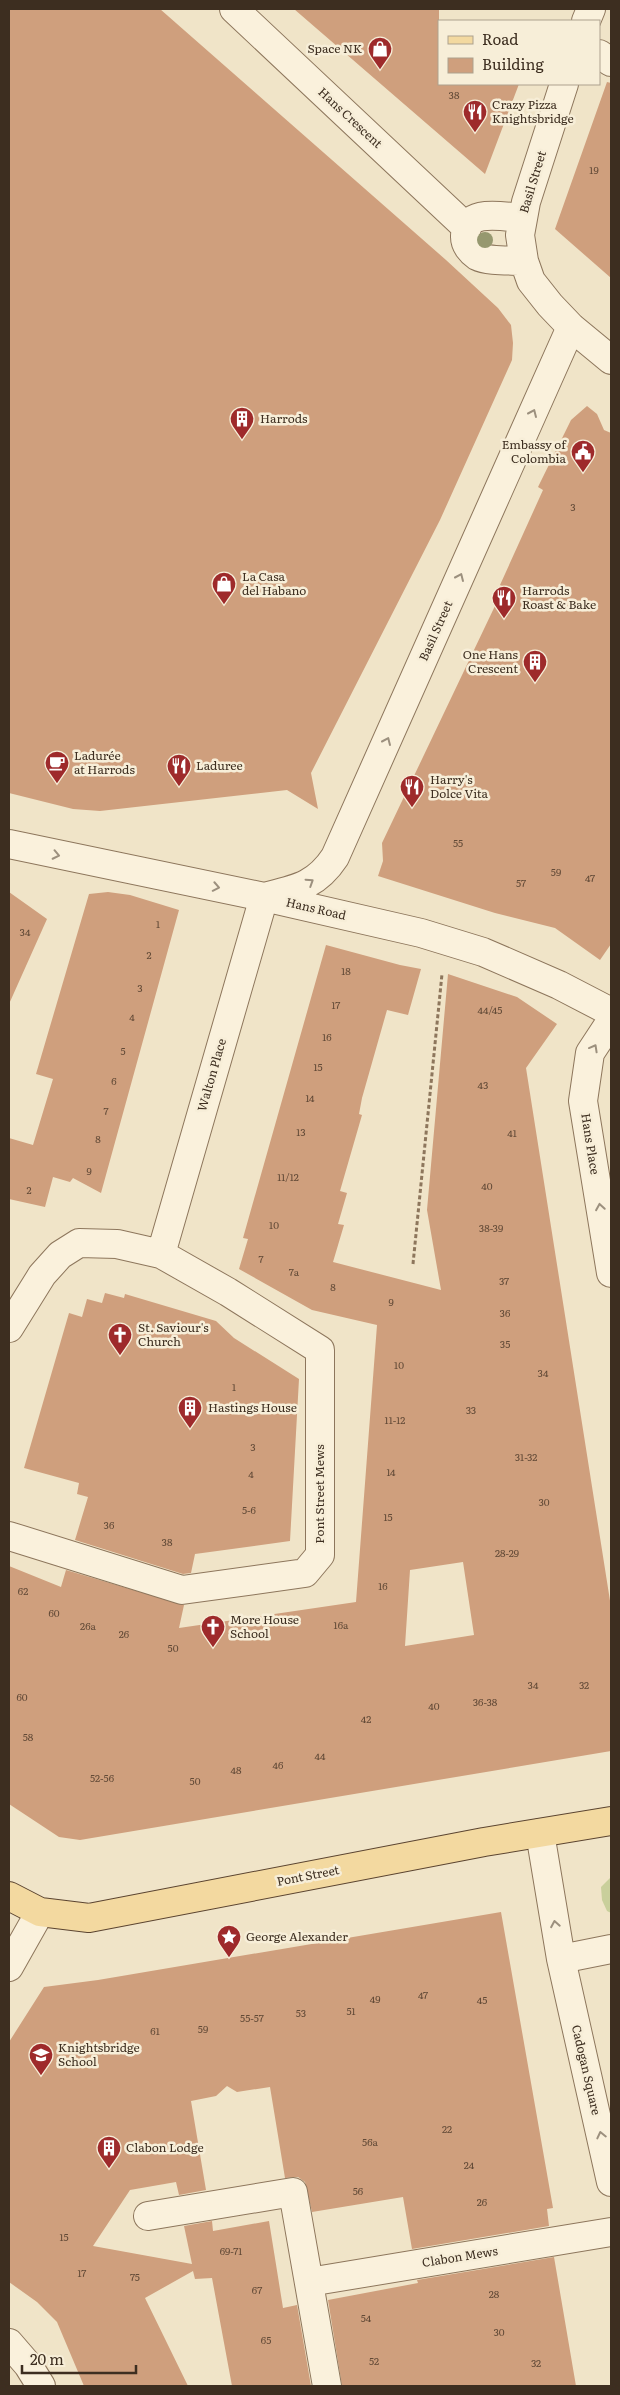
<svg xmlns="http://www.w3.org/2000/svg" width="620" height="2395" font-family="Literata,serif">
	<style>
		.green { fill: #c9cf9b }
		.building { fill: #cf9f7d; fill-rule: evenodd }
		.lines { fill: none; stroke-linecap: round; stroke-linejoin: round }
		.minor-casing { stroke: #8d765c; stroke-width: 30 }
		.major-casing { stroke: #5b4430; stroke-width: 30 }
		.path { stroke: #8d765c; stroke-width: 3; stroke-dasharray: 4 2.5; stroke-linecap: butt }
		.minor { stroke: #faf1dc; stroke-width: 28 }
		.major { stroke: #f3d9a0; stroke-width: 28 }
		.tree { fill: #96986f }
		.oneway { stroke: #9c907e }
		.labels { text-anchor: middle; stroke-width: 5; stroke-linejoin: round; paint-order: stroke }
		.number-label { font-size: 10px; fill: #624a37 }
		.poi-label { font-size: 12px; fill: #3d2e20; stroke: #f7eed8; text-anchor: start }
		.street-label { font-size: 12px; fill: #3d2e20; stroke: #f7eed8 }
	</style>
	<rect width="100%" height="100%" fill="#f0e4c8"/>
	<path class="green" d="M611,1877v36l-4,-2 -5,-11 -1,-13z"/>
	<path class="building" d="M9,9h151l286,251 52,48 13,17 2,18 -1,17 -72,160 -129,253 7,36 -31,-19 -187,21 -27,-2 -64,-16z
		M294,9h145v75h80l-34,90z
		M607,82l4,1v195l-56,-49z
		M587,406l10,8 7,16 7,3v511l-11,16 -45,-32 -60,-15 -117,-37 5,-15 -1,-18 122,-256 -4,-2 43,-95 -5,-3 33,-67z
		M9,892l38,27 -38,85z
		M108,892l22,3 49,15 -78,283 -28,-15 -3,4 -17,-5 -8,30 -36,-8v-61l24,7 20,-66 -17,-5 53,-180z
		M326,945l74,20 21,4 -13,46 -21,-5 -25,88 -3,16 3,1 -22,76 7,2 -9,31 6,1 -11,37 108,28 -14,-80 21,-236 69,23 40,27 -31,44 85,539v144l-531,89 -21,-3 -50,-33v-238l52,21 5,-17 118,35 -5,23 177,-26 21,-277 -65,-15 -73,-41 9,-30 -5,-1zM463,1562l11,73 -69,11 5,-76z
		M105,1293l19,5 1,-4 91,27 18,17 65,41 -9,162 -95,13 -4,19 -8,1 -108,-34 13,-43 -11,-3 2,-11 -55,-15 45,-155 13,4 5,-18 15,4z
		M501,1912l52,296 -6,1 2,17 -137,23 -9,-52 -91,15 -7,-30 -7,-5 -13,1 -15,-91 -33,5 -10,-6 -11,10 -25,5 15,89 -27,5 -3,-13 -46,8 -37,56 99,18 -8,-38 28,-5 1,10 56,-10 14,87 14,-3 14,81h-79l-20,-108 -17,1 -2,-8 -48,27 43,88h-104l-27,-64 -20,-20 -28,-20v-240l35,-55 54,-7z
		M554,2257l22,129h-234l-14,-86 90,-17 -1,-3z"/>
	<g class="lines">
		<defs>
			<path id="minor" d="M234,9l233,219
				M586,21l5,-12
				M599,54l12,8
				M564,84l-38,118 -6,33 4,26 7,20 19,24 21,22 40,33
				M522,218c-18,-1 -58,-11 -57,19 0,8 6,15 12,19 12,6 34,4 47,5
				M9,844l255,53 157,36 62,19 76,33 52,27
				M264,897c32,-8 52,-11 71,-40l236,-530
				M611,1021l-21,32 -7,48 28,172
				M161,1254l103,-357
				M9,1328l33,-53 18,-20 19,-12 38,1 44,10 67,38 92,58v205l-15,18 -123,17 -173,-54
				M540,1833l21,126 50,223
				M561,1959l50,-10
				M9,1967l31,-55
				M148,2216l145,-24 34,194
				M309,2282l302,-50
				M9,2343l19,22 13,21"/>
			<path id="major" d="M9,1896l31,16 49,6 395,-76 127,-21"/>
		</defs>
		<use href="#minor" class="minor-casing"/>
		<use href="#major" class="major-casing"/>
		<path class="path" d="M413,1264l29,-290"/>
		<use href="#minor" class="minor"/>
		<use href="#major" class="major"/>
	</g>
	<circle class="tree" cx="485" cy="240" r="8"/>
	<defs><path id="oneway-chevron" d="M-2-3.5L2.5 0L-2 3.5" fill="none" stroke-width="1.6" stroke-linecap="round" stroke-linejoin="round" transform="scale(1.25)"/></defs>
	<g class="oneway">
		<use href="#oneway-chevron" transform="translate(533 413) rotate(-66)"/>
		<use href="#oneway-chevron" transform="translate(460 577) rotate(-66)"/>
		<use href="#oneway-chevron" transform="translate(387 741) rotate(-66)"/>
		<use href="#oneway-chevron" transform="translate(56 855) rotate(12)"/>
		<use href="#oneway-chevron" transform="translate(310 882) rotate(-33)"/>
		<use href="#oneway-chevron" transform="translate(216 887) rotate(11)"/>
		<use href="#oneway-chevron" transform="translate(594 1048) rotate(-61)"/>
		<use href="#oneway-chevron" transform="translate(600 1207) rotate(-99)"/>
		<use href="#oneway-chevron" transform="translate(555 1924) rotate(-100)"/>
		<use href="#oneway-chevron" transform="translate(601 2135) rotate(-103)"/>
	</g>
	<defs>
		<symbol id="shop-pin" viewBox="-11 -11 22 30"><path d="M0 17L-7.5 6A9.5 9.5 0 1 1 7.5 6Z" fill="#9e2a2b" stroke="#f7eed8"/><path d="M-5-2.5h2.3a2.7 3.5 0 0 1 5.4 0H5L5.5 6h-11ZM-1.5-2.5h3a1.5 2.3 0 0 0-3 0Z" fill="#fff"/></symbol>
		<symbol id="restaurant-pin" viewBox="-11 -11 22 30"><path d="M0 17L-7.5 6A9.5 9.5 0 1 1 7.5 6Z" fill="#9e2a2b" stroke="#f7eed8"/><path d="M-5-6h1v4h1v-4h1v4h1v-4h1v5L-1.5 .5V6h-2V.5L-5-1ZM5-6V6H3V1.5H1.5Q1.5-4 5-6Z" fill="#fff"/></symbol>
		<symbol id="building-pin" viewBox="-11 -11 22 30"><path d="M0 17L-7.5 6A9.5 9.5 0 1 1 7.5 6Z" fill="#9e2a2b" stroke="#f7eed8"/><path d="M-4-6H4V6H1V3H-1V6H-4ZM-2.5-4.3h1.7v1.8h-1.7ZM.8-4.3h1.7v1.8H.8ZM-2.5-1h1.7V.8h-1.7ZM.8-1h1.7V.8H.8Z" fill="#fff"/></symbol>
		<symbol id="civic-pin" viewBox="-11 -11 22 30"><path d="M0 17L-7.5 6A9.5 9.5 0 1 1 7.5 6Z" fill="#9e2a2b" stroke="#f7eed8"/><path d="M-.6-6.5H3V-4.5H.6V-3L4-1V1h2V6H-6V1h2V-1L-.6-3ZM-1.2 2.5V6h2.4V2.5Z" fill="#fff"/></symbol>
		<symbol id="cafe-pin" viewBox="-11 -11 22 30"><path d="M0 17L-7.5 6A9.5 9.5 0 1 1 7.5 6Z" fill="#9e2a2b" stroke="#f7eed8"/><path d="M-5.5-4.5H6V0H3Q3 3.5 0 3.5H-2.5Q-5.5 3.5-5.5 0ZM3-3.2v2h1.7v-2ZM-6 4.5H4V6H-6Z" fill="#fff"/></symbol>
		<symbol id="church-pin" viewBox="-11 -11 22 30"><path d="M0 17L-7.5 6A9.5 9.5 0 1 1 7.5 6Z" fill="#9e2a2b" stroke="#f7eed8"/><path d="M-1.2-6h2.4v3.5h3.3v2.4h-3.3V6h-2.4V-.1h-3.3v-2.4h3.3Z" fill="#fff"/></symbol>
		<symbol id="sight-pin" viewBox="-11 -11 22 30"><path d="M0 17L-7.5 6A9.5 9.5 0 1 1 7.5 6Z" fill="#9e2a2b" stroke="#f7eed8"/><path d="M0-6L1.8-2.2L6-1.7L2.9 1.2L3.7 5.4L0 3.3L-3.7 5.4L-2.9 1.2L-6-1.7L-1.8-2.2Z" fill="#fff"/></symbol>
		<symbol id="school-pin" viewBox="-11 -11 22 30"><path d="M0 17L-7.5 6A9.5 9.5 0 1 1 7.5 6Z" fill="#9e2a2b" stroke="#f7eed8"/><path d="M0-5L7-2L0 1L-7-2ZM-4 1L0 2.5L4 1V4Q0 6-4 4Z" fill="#fff"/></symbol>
	</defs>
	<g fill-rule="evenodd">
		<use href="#shop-pin" x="366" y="35" width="28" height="38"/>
		<use href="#restaurant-pin" x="461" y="98" width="28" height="38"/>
		<use href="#building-pin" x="228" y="405" width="28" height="38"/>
		<use href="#civic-pin" x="569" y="438" width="28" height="38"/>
		<use href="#shop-pin" x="210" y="570" width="28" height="38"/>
		<use href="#restaurant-pin" x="490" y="584" width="28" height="38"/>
		<use href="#building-pin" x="521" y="648" width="28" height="38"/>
		<use href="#cafe-pin" x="43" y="749" width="28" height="38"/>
		<use href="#restaurant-pin" x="165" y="752" width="28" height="38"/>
		<use href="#restaurant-pin" x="398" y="773" width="28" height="38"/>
		<use href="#church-pin" x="106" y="1321" width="28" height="38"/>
		<use href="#building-pin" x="176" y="1394" width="28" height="38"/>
		<use href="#church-pin" x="199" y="1613" width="28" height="38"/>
		<use href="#sight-pin" x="215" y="1923" width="28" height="38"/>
		<use href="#school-pin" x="27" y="2041" width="28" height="38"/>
		<use href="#building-pin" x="95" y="2134" width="28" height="38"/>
	</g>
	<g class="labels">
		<g class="number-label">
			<text x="454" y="99">38</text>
			<text x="594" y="174">19</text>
			<text x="573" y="511">3</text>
			<text x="458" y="847">55</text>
			<text x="556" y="876">59</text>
			<text x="590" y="882">47</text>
			<text x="521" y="887">57</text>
			<text x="158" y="928">1</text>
			<text x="25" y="936">34</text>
			<text x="149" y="959">2</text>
			<text x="346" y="975">18</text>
			<text x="140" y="992">3</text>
			<text x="336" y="1009">17</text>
			<text x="490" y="1014">44/45</text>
			<text x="132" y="1021">4</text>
			<text x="327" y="1041">16</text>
			<text x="123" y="1055">5</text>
			<text x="318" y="1071">15</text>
			<text x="114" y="1085">6</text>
			<text x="483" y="1089">43</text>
			<text x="310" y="1102">14</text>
			<text x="106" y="1115">7</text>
			<text x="301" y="1136">13</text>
			<text x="512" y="1137">41</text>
			<text x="98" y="1143">8</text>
			<text x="89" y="1175">9</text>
			<text x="288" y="1181">11/12</text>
			<text x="487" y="1190">40</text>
			<text x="29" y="1194">2</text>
			<text x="274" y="1229">10</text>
			<text x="491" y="1232">38-39</text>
			<text x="261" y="1263">7</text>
			<text x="294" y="1276">7a</text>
			<text x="504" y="1285">37</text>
			<text x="333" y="1291">8</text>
			<text x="391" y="1306">9</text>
			<text x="505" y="1317">36</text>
			<text x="505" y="1348">35</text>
			<text x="399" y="1369">10</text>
			<text x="543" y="1377">34</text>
			<text x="234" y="1391">1</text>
			<text x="471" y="1414">33</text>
			<text x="395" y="1424">11-12</text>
			<text x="253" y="1451">3</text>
			<text x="526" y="1461">31-32</text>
			<text x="391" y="1476">14</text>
			<text x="251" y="1478">4</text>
			<text x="544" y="1506">30</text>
			<text x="249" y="1514">5-6</text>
			<text x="388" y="1521">15</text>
			<text x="109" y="1529">36</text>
			<text x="167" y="1546">38</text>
			<text x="507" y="1557">28-29</text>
			<text x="383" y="1590">16</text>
			<text x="23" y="1595">62</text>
			<text x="54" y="1617">60</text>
			<text x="341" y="1629">16a</text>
			<text x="88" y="1630">26a</text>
			<text x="124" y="1638">26</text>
			<text x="173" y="1652">50</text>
			<text x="533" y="1689">34</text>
			<text x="584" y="1689">32</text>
			<text x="22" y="1701">60</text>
			<text x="485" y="1706">36-38</text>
			<text x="434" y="1710">40</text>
			<text x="366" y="1723">42</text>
			<text x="28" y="1741">58</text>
			<text x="320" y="1760">44</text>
			<text x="278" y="1769">46</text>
			<text x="236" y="1774">48</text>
			<text x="102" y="1782">52-56</text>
			<text x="195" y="1785">50</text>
			<text x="423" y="1999">47</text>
			<text x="375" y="2003">49</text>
			<text x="482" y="2004">45</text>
			<text x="351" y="2015">51</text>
			<text x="301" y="2017">53</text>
			<text x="252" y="2022">55-57</text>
			<text x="203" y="2033">59</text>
			<text x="155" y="2035">61</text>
			<text x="447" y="2133">22</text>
			<text x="370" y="2146">56a</text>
			<text x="469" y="2169">24</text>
			<text x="358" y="2195">56</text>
			<text x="482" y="2206">26</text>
			<text x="64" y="2241">15</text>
			<text x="231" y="2255">69-71</text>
			<text x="82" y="2277">17</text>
			<text x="135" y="2281">75</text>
			<text x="257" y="2294">67</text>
			<text x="494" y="2298">28</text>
			<text x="366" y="2322">54</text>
			<text x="499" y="2336">30</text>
			<text x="266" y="2344">65</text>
			<text x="374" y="2365">52</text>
			<text x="536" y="2367">32</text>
		</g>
		<g class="poi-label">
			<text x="362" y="53" text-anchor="end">Space NK</text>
			<text x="492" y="109">Crazy Pizza<tspan x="492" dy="14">Knightsbridge</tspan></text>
			<text x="260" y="423">Harrods</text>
			<text x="566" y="449" text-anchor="end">Embassy of<tspan x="566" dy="14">Colombia</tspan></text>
			<text x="242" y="581">La Casa<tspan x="242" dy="14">del Habano</tspan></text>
			<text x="522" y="595">Harrods<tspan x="522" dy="14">Roast &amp; Bake</tspan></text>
			<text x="518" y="659" text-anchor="end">One Hans<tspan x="518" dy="14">Crescent</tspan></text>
			<text x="74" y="760">Ladurée<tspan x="74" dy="14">at Harrods</tspan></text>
			<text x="196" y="770">Laduree</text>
			<text x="430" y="784">Harry's<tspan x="430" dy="14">Dolce Vita</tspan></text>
			<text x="138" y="1332">St. Saviour's<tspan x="138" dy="14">Church</tspan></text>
			<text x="208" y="1412">Hastings House</text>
			<text x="230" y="1624">More House<tspan x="230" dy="14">School</tspan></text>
			<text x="246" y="1941">George Alexander</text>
			<text x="58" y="2052">Knightsbridge<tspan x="58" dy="14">School</tspan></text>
			<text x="126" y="2152">Clabon Lodge</text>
		</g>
		<g class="street-label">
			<text transform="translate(350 118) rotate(43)" y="4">Hans Crescent</text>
			<text transform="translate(533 182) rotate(-73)" y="4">Basil Street</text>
			<text transform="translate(436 631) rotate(-66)" y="4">Basil Street</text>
			<text transform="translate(316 909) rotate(13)" y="4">Hans Road</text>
			<text transform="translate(212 1075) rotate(-74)" y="4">Walton Place</text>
			<text transform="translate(590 1144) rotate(81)" y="4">Hans Place</text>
			<text transform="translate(320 1494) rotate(-90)" y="4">Pont Street Mews</text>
			<text transform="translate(308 1876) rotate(-11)" y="4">Pont Street</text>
			<text transform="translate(586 2070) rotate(77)" y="4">Cadogan Square</text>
			<text transform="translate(460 2257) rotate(-9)" y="4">Clabon Mews</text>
		</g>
	</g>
	<rect width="620" height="2395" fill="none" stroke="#3d2e20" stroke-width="20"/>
	<rect x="438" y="20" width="162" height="65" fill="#f7eed8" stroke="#ada18e"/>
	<rect x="448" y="36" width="25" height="8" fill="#f3d9a0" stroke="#ada18e"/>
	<text x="482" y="45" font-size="15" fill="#3d2e20">Road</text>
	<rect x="448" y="58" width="25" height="15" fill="#cf9f7d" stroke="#ada18e"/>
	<text x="482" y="70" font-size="15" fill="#3d2e20">Building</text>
	<path d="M22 2365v8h114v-8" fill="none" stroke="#3d2e20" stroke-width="2.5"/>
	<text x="30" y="2365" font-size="15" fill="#3d2e20" stroke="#f7eed8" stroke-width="4" paint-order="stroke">20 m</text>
</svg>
